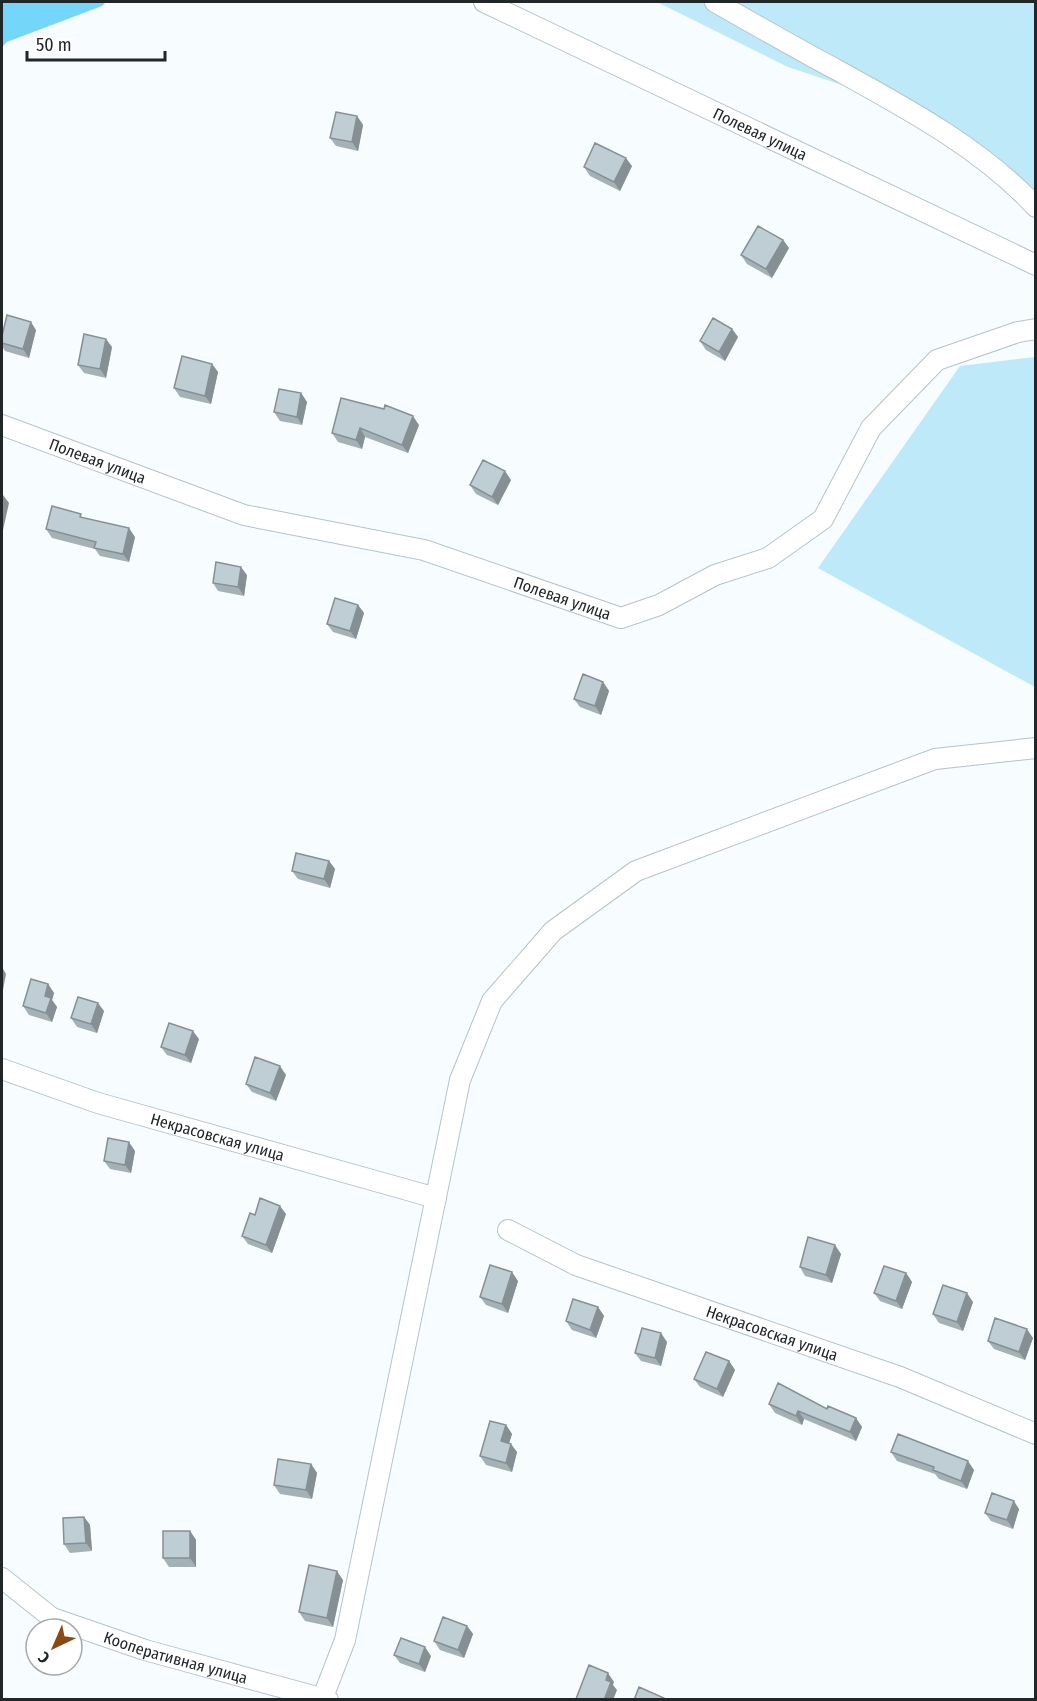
<svg xmlns="http://www.w3.org/2000/svg" width="1037" height="1701" font-family="'Fira Sans Condensed',sans-serif">
	<style>
		.green { fill: #bde9f9 }
		.forest { fill: #74d7f9 }
		.lines { fill: none; stroke-linecap: round; stroke-linejoin: round }
		.minor-casing { stroke: #b5c4ca; stroke-width: 22 }
		.minor { stroke: #fff; stroke-width: 20 }
		.wall { fill: #a4b1b6 }
		.shaded-wall { fill: #869094 }
		.building { fill: #bfced4; stroke: #869094; stroke-width: 1.5 }
		.labels { text-anchor: middle; stroke-width: 4.5; stroke-linejoin: round; paint-order: stroke }
		.street-label { font-size: 16px; fill: #212629; stroke: #fff }
	</style>
	<rect width="100%" height="100%" fill="#f6fcff"/>
	<path class="green" d="M657,2h378v192l-3,-7 -64,-47 -72,-37 -108,-36z
		M1035,357h1l-1,330 -217,-119 142,-202z"/>
	<path class="forest" d="M2,2h104l-4,4 -95,36 -5,5z"/>
	<g class="lines">
		<defs>
			<g id="minor">
				<path id="s1" d="M484,2l552,263"/>
				<path d="M715,2c41,23 82,47 124,69 69,38 143,78 197,136"/>
				<path id="s2" d="M2,425l242,90 180,35 197,68 38,-13 56,-30 53,-17 55,-39 48,-91 66,-68 81,-28 18,-3"/>
				<path id="s3" d="M2,1069l96,34 338,95"/>
				<path id="s4" d="M508,1230l68,35 324,112 136,57"/>
				<path id="s5" d="M2,1578l50,40 93,32 183,50"/>
				<path d="M323,1697l22,-57 115,-560 32,-79 61,-70 83,-60 299,-112 101,-11"/>
			</g>
		</defs>
		<use href="#minor" class="minor-casing"/>
		<use href="#minor" class="minor"/>
	</g>
	<path class="wall" d="M357,116l6,9 -5,26 -22,-5 -6,-8z
		M632,166l-12,25 -30,-15 -6,-9z
		M783,240l6,8 -17,30 -25,-14 -6,-9z
		M732,329l6,8 -13,24 -19,-11 -6,-9z
		M36,330l-7,28 -24,-7 -3,-5v-10z
		M112,347l-6,31 -22,-5 -6,-8z
		M212,364l6,8 -7,32 -31,-7 -6,-9z
		M301,393l6,9 -5,23 -22,-4 -6,-9z
		M341,398l78,27 -11,28 -43,-16 -3,12 -24,-7 -6,-9z
		M511,480l-13,25 -22,-11 -6,-9z
		M84,518l51,19 -6,25 -29,-6 -5,-7 -43,-11 -6,-9z
		M247,575l-3,21 -26,-5 -5,-8z
		M358,605l6,8 -8,26 -23,-7 -6,-8z
		M603,682l6,9 -8,24 -21,-8 -6,-8z
		M329,861l6,8 -5,19 -32,-9 -6,-8z
		M48,984l6,9 -2,7 5,7 -5,15 -23,-7 -6,-9z
		M104,1011l-7,22 -20,-6 -6,-9z
		M199,1039l-8,24 -24,-8 -6,-8z
		M286,1075l-10,26 -24,-9 -6,-8z
		M135,1151l-4,22 -21,-4 -6,-8z
		M286,1214l-14,39 -24,-9 -6,-8 13,-21z
		M841,1254l-9,29 -27,-7 -5,-9z
		M906,1273l6,9 -10,27 -22,-8 -6,-8z
		M518,1281l-10,32 -22,-8 -6,-8z
		M973,1302l-10,29 -24,-8 -6,-9z
		M598,1307l6,9 -8,22 -24,-8 -6,-9z
		M1033,1338l-8,22 -31,-11 -6,-8z
		M667,1342l-6,24 -20,-5 -6,-8z
		M729,1361l6,9 -12,27 -23,-10 -6,-8z
		M769,1404l58,5 29,9 6,9 -6,14 -52,-22 -2,6 -27,-12z
		M506,1425l6,9 -3,9 8,9 -5,20 -26,-7 -6,-9z
		M891,1452l83,18 -7,19 -28,-10 -4,-5 -38,-13z
		M311,1464l6,9 -5,26 -32,-5 -6,-9z
		M1019,1509l-6,20 -22,-8 -6,-8z
		M84,1517l6,8 2,26 -22,2 -6,-9z
		M190,1531l6,9v27h-27l-6,-9z
		M343,1580l-10,47 -28,-6 -6,-9z
		M467,1626l6,8 -9,24 -24,-8 -6,-9z
		M394,1655l37,1 -6,16 -25,-9z"/>
	<path class="shaded-wall" d="M357,116l6,9 -5,26 -6,-9z
		M626,158l6,8 -12,25 -6,-9z
		M783,240l6,8 -17,30 -6,-9z
		M31,322l5,8 -7,28 -6,-9z
		M732,329l6,8 -13,24 -6,-9z
		M106,339l6,8 -6,31 -6,-9z
		M212,364l6,8 -7,32 -6,-8z
		M301,393l6,9 -5,23 -5,-8z
		M413,416l6,9 -11,28 -6,-8z
		M360,428l5,9 -3,12 -6,-9z
		M505,471l6,9 -13,25 -6,-8z
		M3,495l6,8 -6,27 -1,-2v-26z
		M129,528l6,9 -6,25 -6,-8z
		M241,567l6,8 -3,21 -6,-9z
		M358,605l6,8 -8,26 -6,-8z
		M603,682l6,9 -8,24 -6,-9z
		M329,861l6,8 -5,19 -6,-9z
		M2,967l4,7 -4,21z
		M48,984l6,9 -2,7 5,7 -5,15 -6,-9 -1,-17z
		M98,1003l6,8 -7,22 -6,-9z
		M193,1031l6,8 -8,24 -6,-8z
		M280,1066l6,9 -10,26 -6,-8z
		M129,1142l6,9 -4,22 -6,-8z
		M280,1206l6,8 -14,39 -6,-8z
		M835,1245l6,9 -9,29 -6,-8z
		M512,1272l6,9 -10,32 -6,-9z
		M906,1273l6,9 -10,27 -6,-8z
		M967,1293l6,9 -10,29 -6,-9z
		M598,1307l6,9 -8,22 -6,-8z
		M1027,1329l6,9 -8,22 -6,-8z
		M661,1333l6,9 -6,24 -6,-8z
		M729,1361l6,9 -12,27 -6,-8z
		M798,1411l6,8 -2,6 -6,-9z
		M856,1418l6,9 -6,14 -6,-9z
		M506,1425l6,9 -5,16 -6,-9z
		M511,1444l6,8 -5,20 -6,-9z
		M968,1461l6,9 -7,19 -6,-8z
		M311,1464l6,9 -5,26 -6,-9z
		M1014,1501l5,8 -6,20 -6,-9z
		M84,1517l6,8 2,26 -6,-8z
		M190,1531l6,9v27l-6,-9z
		M337,1571l6,9 -10,47 -6,-9z
		M467,1626l6,8 -9,24 -6,-8z
		M425,1647l6,9 -6,16 -6,-8z
		M608,1673l6,9 -1,3 4,5 -4,10h-9l2,-20z"/>
	<path class="building" d="M336,112l21,4 -5,26 -22,-4z
		M595,143l31,15 -12,24 -30,-15z
		M758,226l25,14 -17,29 -25,-14z
		M7,315l24,7 -8,27 -21,-6v-7z
		M713,318l19,11 -13,23 -19,-11z
		M84,334l22,5 -6,30 -22,-4z
		M182,356l30,8 -7,32 -31,-8z
		M279,389l22,4 -4,24 -23,-5z
		M341,398l43,11 1,-4 28,11 -11,29 -42,-17 -4,12 -24,-7z
		M483,460l22,11 -13,26 -22,-12z
		M52,506l29,8 -1,3 49,11 -6,26 -29,-6 2,-6 -50,-13z
		M216,562l25,5 -3,20 -25,-4z
		M335,598l23,7 -8,26 -23,-7z
		M583,674l20,8 -8,24 -21,-7z
		M296,853l33,8 -5,18 -32,-8z
		M31,979l17,5 -3,12 6,2 -5,15 -23,-7z
		M78,997l20,6 -7,21 -20,-6z
		M169,1023l24,8 -8,24 -24,-8z
		M255,1057l25,9 -10,27 -24,-9z
		M108,1138l21,4 -4,23 -21,-4z
		M260,1198l20,8 -14,39 -24,-9 8,-23 5,2z
		M808,1237l27,8 -9,30 -26,-8z
		M490,1265l22,7 -10,32 -22,-7z
		M884,1266l22,7 -10,28 -22,-8z
		M943,1285l24,8 -10,29 -24,-8z
		M573,1299l25,8 -8,23 -24,-9z
		M995,1318l32,11 -8,23 -31,-11z
		M642,1328l19,5 -6,25 -20,-5z
		M706,1352l23,9 -12,28 -23,-10z
		M778,1383l49,26 1,-3 28,12 -6,14 -52,-21 -2,5 -27,-12z
		M490,1421l16,4 -5,16 10,3 -5,19 -26,-7z
		M898,1434l70,27 -7,20 -28,-11 1,-3 -43,-15z
		M278,1459l33,5 -5,26 -32,-5z
		M992,1493l22,8 -7,19 -22,-7z
		M84,1517l2,26 -22,1 -1,-26z
		M163,1531h27v27h-27z
		M309,1565l28,6 -10,47 -28,-6z
		M443,1617l24,9 -9,24 -24,-9z
		M401,1638l24,9 -6,17 -25,-9z
		M589,1665l19,8 -2,7 5,2 -7,18h-26l-2,-1z
		M639,1687l25,11 -1,2h-29z"/>
	<g class="labels">
		<g class="street-label">
			<text dy="6" stroke="none"><textPath href="#s1" startOffset="306">Полевая улица</textPath></text>
			<text dy="6" stroke="none"><textPath href="#s2" startOffset="102">Полевая улица</textPath></text>
			<text dy="6" stroke="none"><textPath href="#s2" startOffset="588">Полевая улица</textPath></text>
			<text dy="6" stroke="none"><textPath href="#s3" startOffset="226">Некрасовская улица</textPath></text>
			<text dy="6" stroke="none"><textPath href="#s4" startOffset="284">Некрасовская улица</textPath></text>
			<text dy="6" stroke="none"><textPath href="#s5" startOffset="194">Кооперативная улица</textPath></text>
		</g>
	</g>
	<rect width="1037" height="1701" fill="none" stroke="#212629" stroke-width="6"/>
	<g transform="translate(54 1647) rotate(224)"><circle r="28" fill="#ffffff" stroke="#a6a8a9" stroke-width="1.5"/>
	<path d="M0-4.5L10 22L0 15L-10 22Z" fill="#894911"/>
	<text y="-9" font-size="16" font-weight="bold" text-anchor="middle" fill="#212629">С</text>
	</g>
	<path d="M27 51v9h138v-9" fill="none" stroke="#212629" stroke-width="3"/>
	<text x="36" y="51" font-size="18" fill="#212629" stroke="#ffffff" stroke-width="4.5" paint-order="stroke">50 m</text>
</svg>
